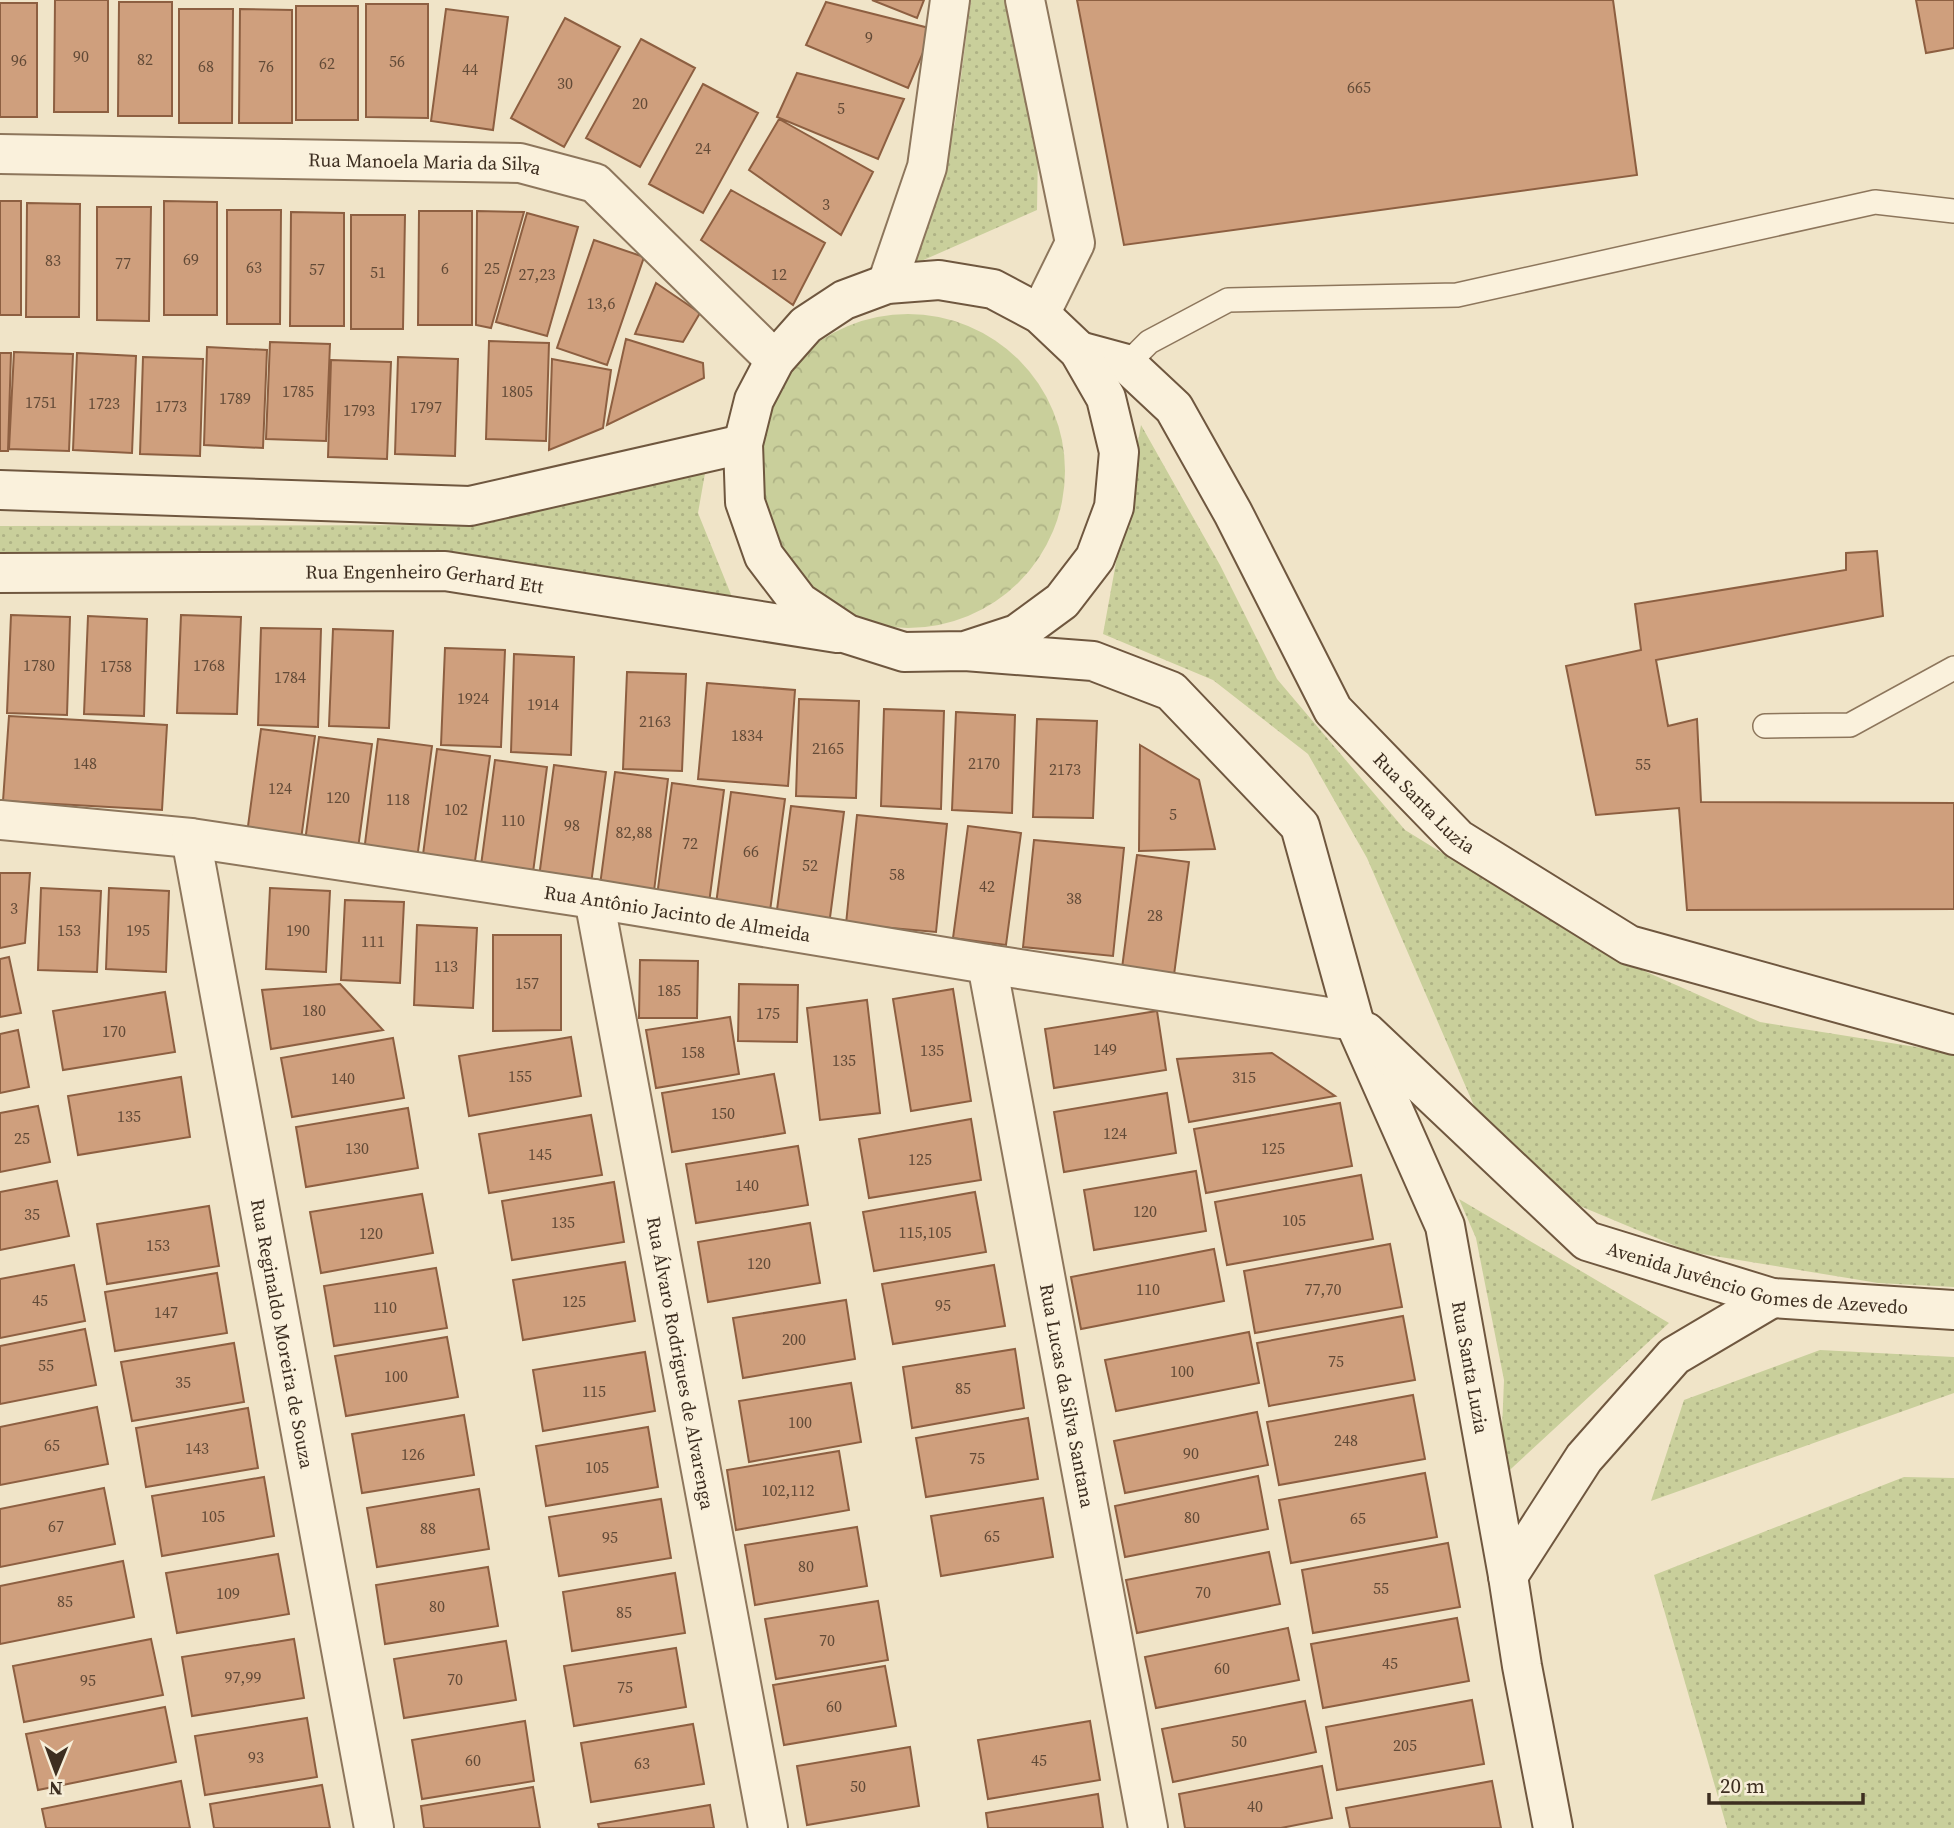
<svg xmlns="http://www.w3.org/2000/svg" width="1954" height="1828" font-family="'Source Serif 4',serif">
	<style>
		.grass { fill: url(#grass-dots) }
		.park { fill: url(#park-crowns) }
		.building { fill: #cf9f7d; stroke: #8d5f41; stroke-width: 2 }
		.lines { fill: none; stroke-linecap: round; stroke-linejoin: round }
		.service-casing { stroke: #8d765c; stroke-width: 26 }
		.minor-casing { stroke: #8d765c; stroke-width: 42 }
		.tertiary-casing { stroke: #8d765c; stroke-width: 42 }
		.secondary-casing { stroke: #6f573f; stroke-width: 42 }
		.service { stroke: #faf1dc; stroke-width: 23 }
		.minor { stroke: #faf1dc; stroke-width: 38 }
		.tertiary { stroke: #faf1dc; stroke-width: 38 }
		.secondary { stroke: #faf1dc; stroke-width: 38 }
		.labels { text-anchor: middle; stroke-width: 5; stroke-linejoin: round; paint-order: stroke }
		.number-label { font-size: 16px; fill: #624a37 }
		.street-label { font-size: 19px; fill: #3d2e20; stroke: #f7eed8 }
	</style>
	<defs>
		<pattern id="grass-dots" width="8" height="8" patternUnits="userSpaceOnUse" patternTransform="scale(1.75)"><rect width="8" height="8" fill="#c9cf9b"/><path d="M2 2h.1M6 6h.1" fill="none" stroke="#aeb285" stroke-width="1.8" stroke-linecap="round"/></pattern>
		<pattern id="park-crowns" width="20" height="18" patternUnits="userSpaceOnUse" patternTransform="scale(1.75)"><rect width="20" height="18" fill="#c9cf9b"/><path d="M2 6a3 3 0 1 1 6 0M12 15a3 3 0 1 1 6 0" fill="none" stroke="#aeb285"/></pattern>
	</defs>
	<rect width="100%" height="100%" fill="#f0e4c8"/>
	<path class="grass" d="M971,0h52l15,150 -1,60 -127,56 45,-143z
		M1141,425l79,140 57,114 128,151 203,125 152,67 194,31v234l-76,-4 -188,-31 -122,-51 -90,-86 -111,-257 -59,-104 -95,-74 -110,-46z
		M707,462l-9,51 34,84 -275,-39 -457,-5v-27l477,-1z
		M1459,1199l210,124 -169,156 4,-99 -28,-142z
		M1820,1350l134,7v36l-303,108 33,-101z
		M1904,1477l50,1v350h-227l-73,-253z"/>
	<path class="park" d="M751 471a157 157 0 1 1 314 0a157 157 0 1 1-314 0Z"/>
	<path class="building" d="M55,0h53v112h-54z
		M872,0h52l-7,18z
		M1077,0h536l24,175 -513,70z
		M1916,0h38v48l-28,5z
		M119,2h53v114h-54z
		M826,2l107,27 -25,59 -102,-43z
		M0,3h37v114h-37z
		M366,4h62v114l-62,-1z
		M296,6h62v114h-62z
		M179,9h54l-1,114h-53z
		M240,9l52,1v113h-53z
		M446,9l62,8 -15,113 -62,-9z
		M565,18l55,29 -56,100 -53,-29z
		M641,39l54,29 -55,99 -54,-29z
		M797,73l107,26 -26,60 -101,-42z
		M703,84l55,29 -55,100 -54,-29z
		M779,119l94,53 -32,63 -92,-65z
		M731,190l94,53 -32,62 -92,-65z
		M0,201h21v114h-21z
		M164,201l53,1v113h-53z
		M27,203l53,1 -1,113h-53z
		M97,207h54l-2,114 -52,-1z
		M227,210h54l-1,114h-53z
		M419,211h53v114h-54z
		M477,211l47,1 -33,116 -15,-3z
		M291,212l53,1v113h-54z
		M527,213l51,14 -31,109 -51,-14z
		M351,215h54l-2,114h-52z
		M594,240l50,17 -37,108 -50,-17z
		M656,283l44,30 -17,29 -48,-8z
		M626,339l77,24 1,15 -97,47z
		M489,341l60,2 -3,98 -60,-2z
		M270,342l60,2 -4,97 -60,-2z
		M207,347l60,3 -4,98 -59,-3z
		M14,352l59,2 -4,97 -60,-2z
		M0,353h11l-3,98h-8z
		M77,353l59,3 -4,97 -59,-3z
		M143,357l60,2 -3,97 -60,-2z
		M398,357l60,2 -3,97 -60,-2z
		M552,359l59,11 -8,58 -54,22z
		M331,360l60,2 -4,97 -59,-2z
		M1877,551l6,65 -227,44 12,66 29,-7 4,83 253,1v106l-267,1 -8,-102 -83,7 -30,-149 75,-16 -6,-46 211,-34v-17z
		M11,615l59,2 -3,98 -60,-2z
		M181,615l60,2 -4,97 -60,-1z
		M88,616l59,3 -3,97 -60,-2z
		M261,628l60,1 -3,98 -60,-2z
		M333,629l60,2 -4,97 -60,-2z
		M445,648l60,2 -4,97 -60,-2z
		M514,654l60,3 -3,98 -60,-3z
		M627,672l59,2 -4,97 -59,-2z
		M707,683l88,7 -7,96 -90,-7z
		M799,699l60,2 -3,97 -60,-2z
		M884,709l60,2 -3,98 -60,-3z
		M956,712l59,3 -3,98 -60,-3z
		M9,716l158,9 -5,85 -159,-9z
		M1037,719l60,2 -4,97 -60,-1z
		M261,729l54,7 -15,111 -54,-6z
		M319,737l53,7 -15,112 -53,-7z
		M378,739l54,7 -15,113 -53,-7z
		M1140,745l59,35 16,69 -76,2z
		M437,749l53,7 -16,112 -52,-6z
		M495,760l52,7 -15,113 -52,-7z
		M554,765l52,7 -15,112 -52,-7z
		M615,772l53,7 -14,112 -54,-6z
		M672,783l52,7 -15,113 -52,-7z
		M731,792l54,7 -15,112 -54,-7z
		M791,806l53,6 -15,113 -53,-8z
		M857,815l90,9 -11,108 -90,-8z
		M968,826l53,7 -15,112 -53,-7z
		M1034,840l90,8 -11,108 -90,-9z
		M1137,855l52,7 -15,113 -52,-7z
		M0,873h30l-5,70 -25,5z
		M41,888l60,3 -4,81 -59,-2z
		M109,888l60,3 -3,81 -60,-3z
		M270,888l60,3 -4,81 -60,-3z
		M345,900l59,2 -4,81 -59,-3z
		M417,925l60,3 -4,80 -59,-3z
		M493,935h68v95l-68,1z
		M9,957l12,56 -21,4v-58z
		M640,960l58,1 -1,57h-58z
		M340,984l43,46 -112,19 -9,-59z
		M739,984l59,1 -1,57 -59,-1z
		M953,989l18,112 -60,10 -18,-112z
		M165,992l10,60 -112,18 -10,-59z
		M867,1000l13,113 -60,7 -13,-112z
		M1157,1011l9,59 -112,18 -9,-59z
		M730,1017l9,57 -83,14 -10,-58z
		M18,1030l11,57 -29,6v-59z
		M571,1037l10,59 -112,20 -10,-60z
		M393,1038l11,60 -112,19 -11,-59z
		M1272,1053l63,43 -146,26 -12,-63z
		M774,1074l11,59 -113,19 -10,-59z
		M181,1077l9,60 -112,18 -10,-59z
		M1167,1093l9,60 -112,19 -10,-60z
		M1340,1103l12,63 -146,27 -12,-64z
		M38,1106l12,56 -50,10v-59z
		M408,1108l10,60 -112,19 -10,-60z
		M591,1115l11,60 -113,18 -10,-59z
		M971,1119l10,61 -112,18 -10,-59z
		M798,1146l10,59 -112,18 -10,-59z
		M1196,1171l10,60 -112,19 -10,-60z
		M1361,1175l12,64 -146,26 -12,-63z
		M57,1181l12,55 -69,14v-58z
		M614,1182l10,60 -112,18 -10,-59z
		M975,1192l11,60 -112,19 -11,-59z
		M422,1194l11,59 -112,20 -11,-61z
		M209,1206l10,60 -112,18 -10,-60z
		M810,1223l10,60 -112,19 -10,-60z
		M1390,1244l12,63 -147,26 -11,-62z
		M1214,1249l10,52 -143,28 -10,-52z
		M625,1262l10,59 -112,19 -10,-60z
		M74,1265l11,56 -85,17v-59z
		M994,1265l11,61 -112,18 -11,-60z
		M436,1268l11,60 -113,18 -10,-60z
		M217,1273l10,60 -112,18 -10,-59z
		M846,1300l9,59 -112,19 -10,-60z
		M1403,1316l12,64 -146,26 -12,-63z
		M85,1329l11,56 -96,19v-58z
		M1249,1332l10,51 -143,28 -11,-51z
		M447,1337l11,60 -112,19 -11,-60z
		M234,1343l10,59 -112,19 -11,-59z
		M1015,1349l9,59 -112,20 -9,-61z
		M645,1352l10,59 -112,20 -10,-61z
		M851,1383l10,59 -112,20 -10,-61z
		M1413,1395l12,64 -146,26 -12,-63z
		M97,1407l11,57 -108,21v-58z
		M248,1408l10,60 -112,19 -10,-59z
		M1257,1412l11,53 -143,28 -11,-52z
		M464,1415l10,60 -112,18 -10,-59z
		M1028,1418l10,61 -112,18 -10,-59z
		M648,1427l10,60 -112,19 -10,-60z
		M839,1451l10,59 -113,20 -9,-60z
		M1425,1473l12,64 -146,26 -12,-63z
		M1258,1476l10,53 -143,28 -10,-51z
		M264,1477l10,59 -112,20 -10,-60z
		M104,1488l11,56 -115,23v-58z
		M479,1489l10,60 -112,18 -10,-59z
		M1043,1498l10,59 -112,19 -10,-60z
		M661,1499l10,59 -112,18 -10,-59z
		M857,1527l10,59 -112,19 -10,-60z
		M1448,1543l12,64 -147,26 -11,-63z
		M1269,1552l11,52 -143,29 -11,-53z
		M278,1554l11,60 -112,19 -11,-60z
		M123,1561l11,56 -134,27v-58z
		M488,1567l10,59 -113,18 -9,-59z
		M675,1573l10,60 -113,18 -9,-59z
		M878,1601l10,59 -112,19 -11,-60z
		M1457,1618l12,63 -146,27 -12,-64z
		M1288,1628l11,52 -143,28 -11,-51z
		M151,1639l12,56 -139,27 -11,-56z
		M294,1639l10,59 -112,18 -10,-59z
		M506,1641l10,59 -112,18 -10,-59z
		M676,1648l10,59 -112,19 -10,-60z
		M885,1666l11,60 -112,19 -11,-60z
		M1472,1700l12,64 -147,26 -11,-63z
		M1305,1701l11,51 -143,30 -11,-53z
		M165,1707l11,55 -138,28 -12,-56z
		M307,1718l10,59 -112,18 -10,-59z
		M525,1721l9,60 -112,18 -10,-59z
		M1090,1721l10,59 -112,19 -10,-59z
		M693,1724l11,60 -113,18 -10,-59z
		M910,1747l9,59 -112,19 -10,-59z
		M1322,1766l10,52 -51,10h-96l-6,-34z
		M181,1781l9,47h-144l-4,-19z
		M1492,1781l9,47h-151l-4,-20z
		M322,1785l8,43h-116l-4,-24z
		M533,1787l7,41h-116l-3,-22z
		M1098,1794l5,34h-115l-2,-15z
		M710,1805l4,23h-115l-1,-4z"/>
	<g class="lines">
		<defs>
			<path id="service" d="M1127,364l22,-22 79,-42 229,-5 418,-93 79,9
				M1765,726l85,-1 104,-57"/>
			<g id="minor">
				<path id="s1" d="M0,154l520,9 75,20 180,177"/>
				<path id="s2" d="M0,820l191,18 403,61 393,65 367,57"/>
				<path id="s3" d="M191,838l183,990"/>
				<path id="s4" d="M594,899l174,929"/>
				<path id="s5" d="M987,964l161,864"/>
			</g>
			<path id="tertiary" d="M1025,0l50,243 -35,71
				M887,284l40,-117 23,-167"/>
			<g id="secondary">
				<path id="s6" d="M1079,351l48,13 47,44 59,105 100,197 125,129 171,106 325,90"/>
				<path d="M0,490l470,16 273,-62"/>
				<path id="s7" d="M0,573l445,-2 392,62"/>
				<path id="s8" d="M965,651l52,-17 45,-33 33,-43 19,-51 5,-55 -13,-54 -27,-47 -39,-37 -47,-25 -54,-9 -52,4 -43,16 -38,25 -31,35 -21,40 -11,44 2,58 19,54 35,46 48,32 57,18 61,-1 128,10 78,30 129,135 54,195 91,205 63,350 14,90 31,162"/>
				<path id="s9" d="M1366,1032l221,209 185,57 182,12"/>
				<path d="M1508,1576l76,-118 90,-102 98,-58"/>
			</g>
		</defs>
		<use href="#service" class="service-casing"/>
		<use href="#minor" class="minor-casing"/>
		<use href="#tertiary" class="tertiary-casing"/>
		<use href="#secondary" class="secondary-casing"/>
		<use href="#service" class="service"/>
		<use href="#minor" class="minor"/>
		<use href="#tertiary" class="tertiary"/>
		<use href="#secondary" class="secondary"/>
	</g>
	<g class="labels">
		<g class="number-label">
			<text x="869" y="43">9</text>
			<text x="81" y="62">90</text>
			<text x="145" y="65">82</text>
			<text x="19" y="66">96</text>
			<text x="397" y="67">56</text>
			<text x="327" y="69">62</text>
			<text x="206" y="72">68</text>
			<text x="266" y="72">76</text>
			<text x="470" y="75">44</text>
			<text x="565" y="89">30</text>
			<text x="1359" y="93">665</text>
			<text x="640" y="109">20</text>
			<text x="841" y="114">5</text>
			<text x="703" y="154">24</text>
			<text x="826" y="210">3</text>
			<text x="191" y="265">69</text>
			<text x="53" y="266">83</text>
			<text x="123" y="269">77</text>
			<text x="254" y="273">63</text>
			<text x="445" y="274">6</text>
			<text x="492" y="274">25</text>
			<text x="317" y="275">57</text>
			<text x="378" y="278">51</text>
			<text x="537" y="280">27,23</text>
			<text x="779" y="280">12</text>
			<text x="601" y="309">13,6</text>
			<text x="298" y="397">1785</text>
			<text x="517" y="397">1805</text>
			<text x="235" y="404">1789</text>
			<text x="41" y="408">1751</text>
			<text x="104" y="409">1723</text>
			<text x="171" y="412">1773</text>
			<text x="426" y="413">1797</text>
			<text x="359" y="416">1793</text>
			<text x="39" y="671">1780</text>
			<text x="209" y="671">1768</text>
			<text x="116" y="672">1758</text>
			<text x="290" y="683">1784</text>
			<text x="473" y="704">1924</text>
			<text x="543" y="710">1914</text>
			<text x="655" y="727">2163</text>
			<text x="747" y="741">1834</text>
			<text x="828" y="754">2165</text>
			<text x="85" y="769">148</text>
			<text x="984" y="769">2170</text>
			<text x="1643" y="770">55</text>
			<text x="1065" y="775">2173</text>
			<text x="280" y="794">124</text>
			<text x="338" y="803">120</text>
			<text x="398" y="805">118</text>
			<text x="456" y="815">102</text>
			<text x="1173" y="820">5</text>
			<text x="513" y="826">110</text>
			<text x="572" y="831">98</text>
			<text x="634" y="838">82,88</text>
			<text x="690" y="849">72</text>
			<text x="751" y="857">66</text>
			<text x="810" y="871">52</text>
			<text x="897" y="880">58</text>
			<text x="987" y="892">42</text>
			<text x="1074" y="904">38</text>
			<text x="14" y="914">3</text>
			<text x="1155" y="921">28</text>
			<text x="69" y="936">153</text>
			<text x="138" y="936">195</text>
			<text x="298" y="936">190</text>
			<text x="373" y="947">111</text>
			<text x="446" y="972">113</text>
			<text x="527" y="989">157</text>
			<text x="669" y="996">185</text>
			<text x="314" y="1016">180</text>
			<text x="768" y="1019">175</text>
			<text x="114" y="1037">170</text>
			<text x="1105" y="1055">149</text>
			<text x="932" y="1056">135</text>
			<text x="693" y="1058">158</text>
			<text x="844" y="1066">135</text>
			<text x="520" y="1082">155</text>
			<text x="1244" y="1083">315</text>
			<text x="343" y="1084">140</text>
			<text x="723" y="1119">150</text>
			<text x="129" y="1122">135</text>
			<text x="1115" y="1139">124</text>
			<text x="22" y="1144">25</text>
			<text x="357" y="1154">130</text>
			<text x="1273" y="1154">125</text>
			<text x="540" y="1160">145</text>
			<text x="920" y="1165">125</text>
			<text x="747" y="1191">140</text>
			<text x="1145" y="1217">120</text>
			<text x="32" y="1220">35</text>
			<text x="1294" y="1226">105</text>
			<text x="563" y="1228">135</text>
			<text x="925" y="1238">115,105</text>
			<text x="371" y="1239">120</text>
			<text x="158" y="1251">153</text>
			<text x="759" y="1269">120</text>
			<text x="1148" y="1295">110</text>
			<text x="1323" y="1295">77,70</text>
			<text x="40" y="1306">45</text>
			<text x="574" y="1307">125</text>
			<text x="943" y="1311">95</text>
			<text x="385" y="1313">110</text>
			<text x="166" y="1318">147</text>
			<text x="794" y="1345">200</text>
			<text x="1336" y="1367">75</text>
			<text x="46" y="1371">55</text>
			<text x="1182" y="1377">100</text>
			<text x="396" y="1382">100</text>
			<text x="183" y="1388">35</text>
			<text x="963" y="1394">85</text>
			<text x="594" y="1397">115</text>
			<text x="800" y="1428">100</text>
			<text x="1346" y="1446">248</text>
			<text x="52" y="1451">65</text>
			<text x="197" y="1454">143</text>
			<text x="1191" y="1459">90</text>
			<text x="413" y="1460">126</text>
			<text x="977" y="1464">75</text>
			<text x="597" y="1473">105</text>
			<text x="788" y="1496">102,112</text>
			<text x="213" y="1522">105</text>
			<text x="1192" y="1523">80</text>
			<text x="1358" y="1524">65</text>
			<text x="56" y="1532">67</text>
			<text x="428" y="1534">88</text>
			<text x="992" y="1542">65</text>
			<text x="610" y="1543">95</text>
			<text x="806" y="1572">80</text>
			<text x="1381" y="1594">55</text>
			<text x="1203" y="1598">70</text>
			<text x="228" y="1599">109</text>
			<text x="65" y="1607">85</text>
			<text x="437" y="1612">80</text>
			<text x="624" y="1618">85</text>
			<text x="827" y="1646">70</text>
			<text x="1390" y="1669">45</text>
			<text x="1222" y="1674">60</text>
			<text x="243" y="1683">97,99</text>
			<text x="455" y="1685">70</text>
			<text x="88" y="1686">95</text>
			<text x="625" y="1693">75</text>
			<text x="834" y="1712">60</text>
			<text x="1239" y="1747">50</text>
			<text x="1405" y="1751">205</text>
			<text x="256" y="1763">93</text>
			<text x="473" y="1766">60</text>
			<text x="1039" y="1766">45</text>
			<text x="642" y="1769">63</text>
			<text x="858" y="1792">50</text>
			<text x="1255" y="1812">40</text>
		</g>
		<g class="street-label">
			<text dy="7" stroke="none"><textPath href="#s1" startOffset="425">Rua Manoela Maria da Silva</textPath></text>
			<text dy="7" stroke="none"><textPath href="#s7" startOffset="425">Rua Engenheiro Gerhard Ett</textPath></text>
			<text dy="7" stroke="none"><textPath href="#s6" startOffset="586">Rua Santa Luzia</textPath></text>
			<text dy="7" stroke="none"><textPath href="#s2" startOffset="684">Rua Antônio Jacinto de Almeida</textPath></text>
			<text dy="7" stroke="none"><textPath href="#s9" startOffset="480">Avenida Juvêncio Gomes de Azevedo</textPath></text>
			<text dy="7" stroke="none"><textPath href="#s3" startOffset="504">Rua Reginaldo Moreira de Souza</textPath></text>
			<text dy="7" stroke="none"><textPath href="#s4" startOffset="472">Rua Álvaro Rodrigues de Alvarenga</textPath></text>
			<text dy="7" stroke="none"><textPath href="#s8" startOffset="2147">Rua Santa Luzia</textPath></text>
			<text dy="7" stroke="none"><textPath href="#s5" startOffset="439">Rua Lucas da Silva Santana</textPath></text>
		</g>
	</g>
	<g transform="translate(56 1772) rotate(181)" stroke="#f7eed8" stroke-width="5" paint-order="stroke">
	<path d="M0-5L12 26L0 18L-12 26Z" fill="#3d2e20"/>
	<text y="-10" font-size="19" font-weight="bold" text-anchor="middle" fill="#3d2e20">N</text>
	</g>
	<path d="M1709 1793v10h154v-10" fill="none" stroke="#3d2e20" stroke-width="3.5"/>
	<text x="1720" y="1793" font-size="21" fill="#3d2e20" stroke="#f7eed8" stroke-width="5" paint-order="stroke">20 m</text>
</svg>
